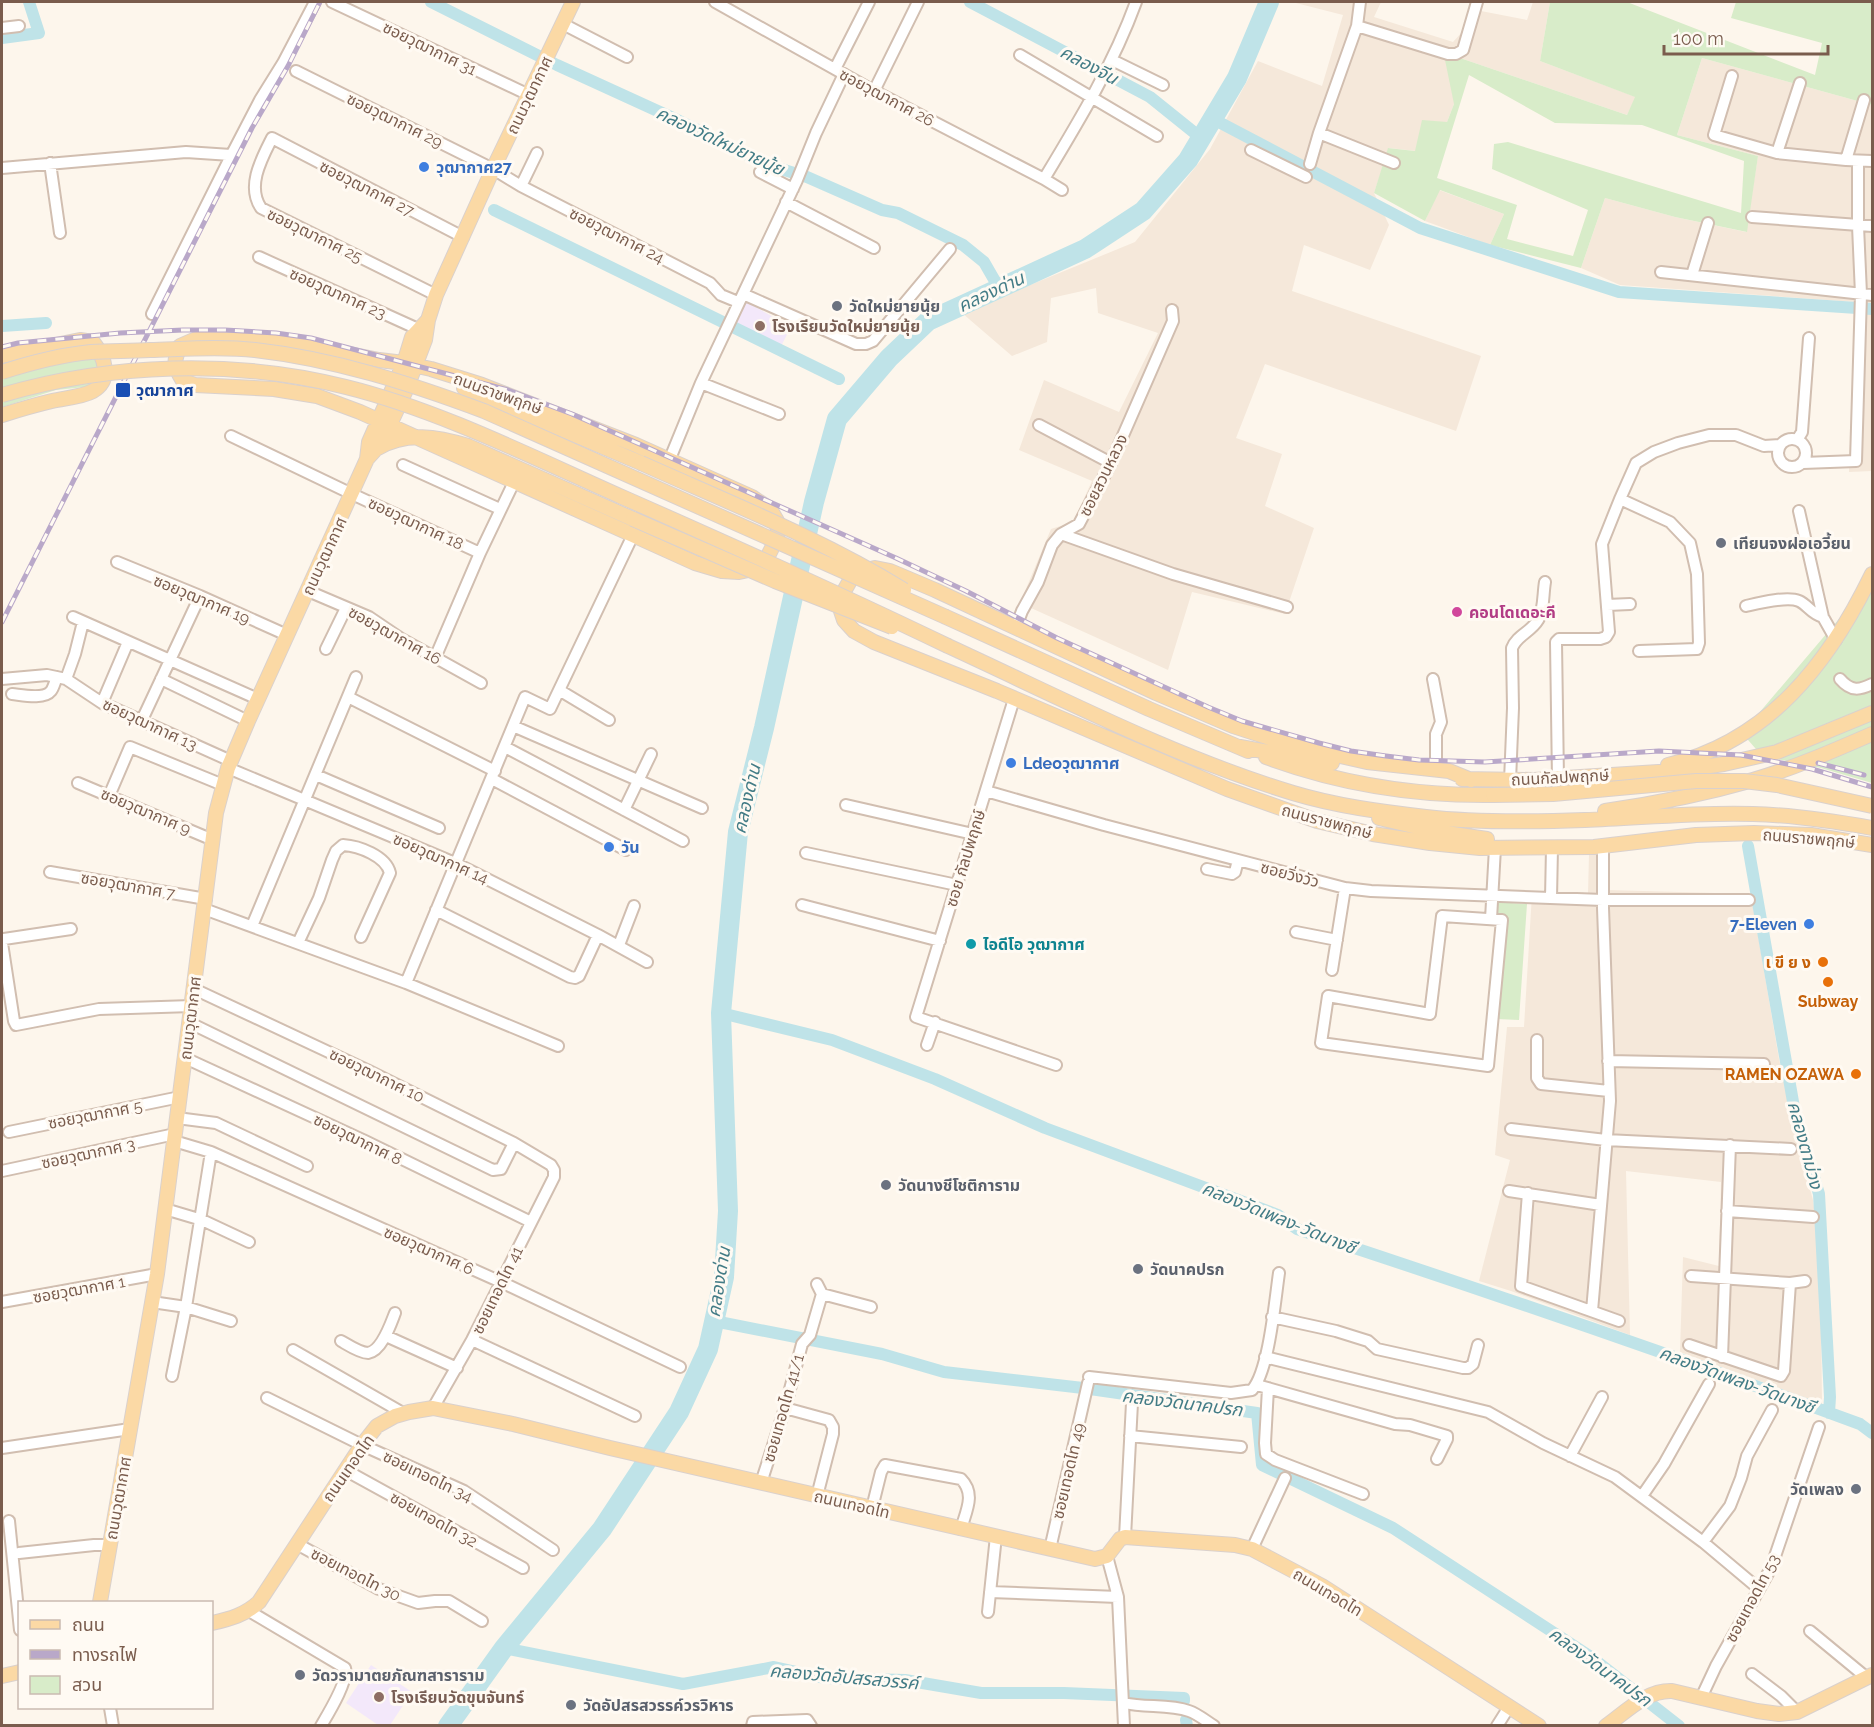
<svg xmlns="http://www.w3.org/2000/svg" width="1874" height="1727" font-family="Raleway,'Noto Sans Thai',sans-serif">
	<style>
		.residential { fill: #f5e8da }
		.education { fill: #f3e8fa }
		.green { fill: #d8ecc9; fill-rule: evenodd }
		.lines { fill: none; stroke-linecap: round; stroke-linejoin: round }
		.canal { stroke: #bfe3e8; stroke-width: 12 }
		.river { stroke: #bfe3e8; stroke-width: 20 }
		.minor-casing { stroke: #d1beb0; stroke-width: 14 }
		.major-casing { stroke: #dad1cd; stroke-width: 16 }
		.minor { stroke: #fff; stroke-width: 10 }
		.major { stroke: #fbd9a5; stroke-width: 14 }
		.rail-casing { stroke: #b9a8c9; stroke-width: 5 }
		.rail { stroke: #fffaf3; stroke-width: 3; stroke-dasharray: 9; stroke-linecap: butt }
		.major-bridge-casing { stroke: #dad1cd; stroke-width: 16; stroke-linecap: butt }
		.major-bridge { stroke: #fbd9a5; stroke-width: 14 }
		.shop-dot { fill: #3f7fe0; stroke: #fffaf3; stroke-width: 2 }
		.worship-dot { fill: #6b7280; stroke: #fffaf3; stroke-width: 2 }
		.education-dot { fill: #8d6e63; stroke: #fffaf3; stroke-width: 2 }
		.transit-dot { fill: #1a4fb4; stroke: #fffaf3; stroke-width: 2 }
		.hotel-dot { fill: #d1479c; stroke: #fffaf3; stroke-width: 2 }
		.culture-dot { fill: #0f9aa8; stroke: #fffaf3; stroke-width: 2 }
		.food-dot { fill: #e8710a; stroke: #fffaf3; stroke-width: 2 }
		.labels { text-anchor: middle; stroke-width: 6; stroke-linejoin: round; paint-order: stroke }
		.street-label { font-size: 16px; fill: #7a5c4d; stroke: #fffaf3 }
		.shop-label { font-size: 16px; font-weight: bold; fill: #366cbe; stroke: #fffaf3; text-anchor: start }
		.worship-label { font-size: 16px; font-weight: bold; fill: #5b616d; stroke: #fffaf3; text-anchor: start }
		.education-label { font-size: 16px; font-weight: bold; fill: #785e54; stroke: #fffaf3; text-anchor: start }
		.transit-label { font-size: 16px; font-weight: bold; fill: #164399; stroke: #fffaf3; text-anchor: start }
		.hotel-label { font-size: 16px; font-weight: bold; fill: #b23c85; stroke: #fffaf3; text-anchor: start }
		.culture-label { font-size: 16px; font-weight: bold; fill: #0d838f; stroke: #fffaf3; text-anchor: start }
		.food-label { font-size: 16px; font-weight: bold; fill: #c56008; stroke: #fffaf3; text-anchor: end }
		.water-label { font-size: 18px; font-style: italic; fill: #437c86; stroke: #fffaf3 }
	</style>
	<rect width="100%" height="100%" fill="#fdf6ec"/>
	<path class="residential" d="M1292,2h89l-7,15 79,25 28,-31 46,9 6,-18h17l-10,59 96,36 -9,18 -164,-56 -9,45 -7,18 -31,29 -27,-3 -15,45 15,32 -19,45 -66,-25 -12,46 189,65 -25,75 -191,-67 -29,74 46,16 -17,52 49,22 -29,86 -93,-22 -24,78 -148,-67 31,-74 22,-7 19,-41 -73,-31 25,-70 75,32 39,-79 -60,-20 -2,-25 -45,10 -4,44 -35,14 -50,-43 173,-71 75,-93 48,-88 64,25 21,-71z
		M1702,58l170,47v366l-23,1 6,-170 -235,-17 -39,-17 24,-70 70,19 71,15 12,-76 -81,-21z
		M1439,190l65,24 -14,31 -65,-24z
		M1607,853v37l144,4 28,165 17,80 17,61 4,28 4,84 1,92 -142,-52 3,-95 36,9 2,-84 -95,-11 4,164 -119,-44 -32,-10 31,-121 -15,-5 12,-128h17l8,-133 56,-1 1,-38z"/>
	<path class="education" d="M743,300l48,27 -12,23 -49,-25z
		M371,1665l41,27 -22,33h-12l-32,-22z"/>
	<path class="green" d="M1550,2h77l188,73 7,-32 -91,-25 5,-16h136v103l-170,-47 -25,77 81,21 -11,76 -72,-15 -70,-19 -24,70 -91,-23 14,-31 -64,-24 -15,31 -51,-28 14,-45 27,3 7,-31 25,2 7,-18 -9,-44 18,-1 164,56 8,-18 -95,-36zM1469,75l86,48 87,2 102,36 -3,52 -233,-71 -14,2 -2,25 96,41 -15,46 -66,-17 10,-34 -80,-27z
		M90,348l10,19 -4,14 -11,6 -29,3 -54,17v-45l39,-11z
		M1872,580v203l-51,-15 -59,-12 -20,-23z
		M1496,902l31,2 -8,116 -22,-1 9,-98 -10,-9z"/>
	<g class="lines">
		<path class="canal" d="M431,2l126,63 116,53 95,47 39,12 75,33 16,3 65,32 21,17 15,26
			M970,2l180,95 51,41
			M2,38l37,-5 -10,-31
			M1213,119l207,109 199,64 253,17
			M494,210l345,169
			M2,326l44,-3
			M1748,846l47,267 24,81 11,203 -1,16
			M721,1013l111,27 103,39 110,49 233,87 19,14c189,62 376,126 563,195l12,9
			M714,1321l168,33 62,18 139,16 174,25 5,52 131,63 198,129 88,69
			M504,1648l179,36 91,-17 50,11 81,2 76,13h83l120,5v3
			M1186,1720l1,6"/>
		<path class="river" d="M448,1726l56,-78 98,-119 77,-117 29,-63 16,-72 4,-66 -7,-198 17,-181 26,-104 50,-226 23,-83 52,-61 39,-37 157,-72 58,-38 45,-51 49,-82 32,-76"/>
		<defs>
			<path id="minor" d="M332,2l197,93
				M715,2l159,89 170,88 18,11
				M563,24l64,33
				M1357,26l3,-24
				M2,28l17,-2
				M1020,55l137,81
				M1112,60l51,25
				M835,69l34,-67
				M296,71l197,98 28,17 189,97 11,12 17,7
				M1732,76l-18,59 63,18 69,7 26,1
				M874,91l44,-89
				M1319,133l75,30
				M1251,150l55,27
				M1777,153l23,-70
				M1846,160l18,-60
				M50,163l10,70
				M1310,164l9,-31 38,-107 91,28h8l7,-4 14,-48
				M2,168l184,-16 45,3
				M760,172l33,17
				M1044,179c35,-58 69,-114 92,-177
				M521,186l16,-33
				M786,202l88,46
				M1752,217l120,9
				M259,257l159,72
				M1661,272l211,23
				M1692,275l16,-52
				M743,294l113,50h10l7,-3 77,-92
				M436,295l-175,-87c-15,-22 1,-50 11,-70l191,99
				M152,314l80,-160 28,-54 23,-37 32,-61
				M701,383l78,31
				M1039,425l72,38
				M231,436l121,58 128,59
				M1778 453a14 14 0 1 1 28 0a14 14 0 1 1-28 0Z
				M1797,440l5,-8 7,-94
				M669,461l32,-78 96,-203 19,-47 28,-59
				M1803,463l53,-2 5,-167 -3,-68v-65
				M403,465l97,44
				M1620,499l50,23 20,21 7,31 2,69 -2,6 -58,2
				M1799,511l24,106
				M1061,534l112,40 114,33
				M117,562l83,34 87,39
				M308,591l61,26 31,21 81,45
				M1607,605l23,-1
				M1746,606c13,-3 41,-10 53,-5 9,4 11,12 24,16l13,23
				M73,617l185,82
				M1016,627l6,-16 16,-29 14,-37 9,-11 18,-10 32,-61 62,-142 -1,-11
				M326,649l20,-41
				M435,658l45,-105 34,-71
				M2,679l45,-4 19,4 36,24 129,58
				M66,679l9,-25 8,-32
				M161,679l87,42
				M1433,679l8,43 -5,12v35
				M1840,679c11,13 20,11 32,5
				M559,690l50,30
				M12,694c10,1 32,6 39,-3 3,-4 4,-10 6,-14
				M348,697l147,74
				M1014,699l-98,318 140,48
				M102,703l26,-61
				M142,720l58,-124
				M513,726l189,82
				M505,747l178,94
				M228,768l227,95 143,72 49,27
				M316,775l123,53
				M492,779l134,71
				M1558,779l-2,-137 3,-3h41l6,-2 3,-5 -7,-88 18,-45 16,-36 18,-11 24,-9 31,-8h27l28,11 16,-1
				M1510,781l3,-73 -1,-60c5,-13 19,-16 26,-28 6,-9 5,-27 7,-38
				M78,783l135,57
				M986,791l118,34 241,63 26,3 232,9h146
				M109,796l21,-49 93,38
				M846,805l127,29
				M624,810l27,-56
				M806,853l151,32
				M1207,869l25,5 3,-2 3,-12
				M50,872l156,27
				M1551,898l1,-50
				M802,905l138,36
				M204,909l202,74 152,63
				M436,910l134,67 5,1 4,-2 19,-41
				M1442,916l60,4 -14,146 -167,-23 7,-47 102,18z
				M1491,919l4,-71
				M252,926l104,-249
				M71,929l-67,10 -2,4 12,78 2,4 83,-16 93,-3
				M1296,932l41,8
				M298,943l21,-45 13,-38 4,-9 7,-6c16,1 43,11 47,28l-29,64
				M619,945l15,-39
				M1332,970l13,-82
				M406,983c39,-96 80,-190 119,-286l25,12 83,-174
				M194,989l173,81 147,73 37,22 3,5v7l-82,163 -39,68
				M190,1023l303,147 8,-1 13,-26
				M1537,1040v38l4,6 68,7
				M927,1045l8,-23
				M185,1058l178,82 168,82
				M1608,1061l156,3
				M177,1118l39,5 91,43
				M1511,1129l95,11 185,9
				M9,1132l171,-35
				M174,1141l37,11 290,130 179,85
				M2,1171l173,-37
				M1509,1191l92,14
				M1528,1193l-7,93 98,35
				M165,1209l37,11 47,22
				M1727,1211l86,6
				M1691,1276l99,7 15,-2
				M822,1294l49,13
				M2,1302l155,-28
				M152,1302l34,5 45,14
				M1592,1311l18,-210 -7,-193v-62
				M1272,1317l64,14 32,10 9,8 86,19h5l5,-4 5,-19
				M386,1336l71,32
				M472,1340l163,76
				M341,1341c7,4 19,12 27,12 14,-2 23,-30 27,-40
				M1689,1345l92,31 3,-5 6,-88
				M293,1350l110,63
				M1265,1357l223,55 55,31 72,34 88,65 56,47
				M1722,1357l8,-212
				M172,1376l14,-69 25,-155
				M1089,1377l142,16 21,-3c17,-19 23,-90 27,-117
				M1257,1385l138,39 15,1 37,11v3l-10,20
				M1268,1388l-3,55 1,11 9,6 88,34
				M267,1398l95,47 102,46 89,59
				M785,1408l44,12 4,7v7l-16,62
				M1130,1436l111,11
				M2,1448l128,-19
				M1570,1456l32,-59
				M345,1470l178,98
				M761,1483l24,-75 17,-64 8,-9 12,-41 -5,-10
				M1642,1496l22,-32 45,-80
				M872,1508l9,-36 4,-7 76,14c15,15 5,32 0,50
				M9,1521l11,109
				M1125,1537l7,-134
				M1703,1542l27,-36 11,-28 6,-22 25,-46
				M297,1544l82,45 39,14 17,-2h14l33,20
				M1050,1549l38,-166
				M1252,1549l33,-71
				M19,1553l75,-8h15
				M1107,1556l11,41 6,129
				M990,1592l128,5
				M249,1611l96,57c4,12 -17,46 -24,58
				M988,1612l8,-76
				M1810,1631l57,47
				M1752,1674l29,22 16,16
				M1701,1698l15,-32 55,-98 48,-141
				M1124,1703c21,5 45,1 65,8 9,3 17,10 25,15
				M110,1708l3,18
				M752,1726l1,-4 54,-2 4,6
				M1497,1726l12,-19"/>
			<path id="major" d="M196,339l64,1 35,3 84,17 25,3 27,6 51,16 154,60 116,52 18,12 7,12 1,12 -5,13 -7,14 -13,9 -14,3 -17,-1 -27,-8 -62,-28 -273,-123 -43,-16 -43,-7 -79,-4 -12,-4c-9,-15 -10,-19 -3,-35z
				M2,356l78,-16 13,2c11,14 20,37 0,49 -11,6 -28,7 -41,10 -17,4 -34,9 -50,14
				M464,388l177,75
				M378,448c28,-17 60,-11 90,-2l165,73
				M367,459l2,-17 35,-79 8,-26 16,-17
				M946,617l203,92 99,42
				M948,646c113,52 226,111 345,147 43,13 89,19 133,24 52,6 106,5 159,3 56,-2 112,-8 168,-6 40,1 80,7 119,14
				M1240,747l92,16
				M1266,757c73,27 150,39 227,38
				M1668,765c101,-24 161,-102 204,-191
				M1462,779l72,1 140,-9 50,-7 53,-12 95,-39
				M1471,780l-22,-9 -82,-9 -75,-17 -59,-19 -77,-33 -221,-103 -45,-19 -15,-3 -16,4 -7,5 -9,16 -2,18 3,9 10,11 20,11 123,49 230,98 90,32 56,13 57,9 50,5 114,-1 102,-12 58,-2 57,2 61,10
				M1605,811c49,-7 99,-17 148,-31 41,-12 80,-29 119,-46
				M1379,818l60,14 48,7
				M100,1602l57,-328 59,-461 12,-45 20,-47 119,-262 9,-10 11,-18 19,-41 19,-50 3,-20 8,-25 57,-126 80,-167
				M212,1623c18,-4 33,-8 47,-21l103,-157 15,-19 18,-10 14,-4 24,-4 80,16 97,24 485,111 12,-3 13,-17 5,-2 110,8 17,4 70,37 217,140
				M2,1676l18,-4
				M1606,1726c20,-14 40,-36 66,-35l85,20 22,3 18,-2 75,-37"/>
		</defs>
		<use href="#minor" class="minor-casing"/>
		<use href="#major" class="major-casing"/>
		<use href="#minor" class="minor"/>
		<use href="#major" class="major"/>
		<defs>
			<path id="rail" d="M2,347l16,-4 102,-10 63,-3h42l51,3 35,5 197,52 64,24 324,144 70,33 91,47 151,69 34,14 77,22 32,8 35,5 33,4 66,2 174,-11 82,4 71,14 60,18
				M2,622l250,-494 36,-62 32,-64
				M1818,763l46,12"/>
		</defs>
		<use href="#rail" class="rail-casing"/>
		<use href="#rail" class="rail"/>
		<defs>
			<path id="major-bridge" d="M2,372c28,-9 58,-17 89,-20 19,-1 39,-1 59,-2 34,-1 71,-4 105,0 79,9 154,33 229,61l462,206
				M2,395c109,-32 233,-36 344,-8 93,23 188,71 276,110 109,48 218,97 326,149
				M641,463c89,40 180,76 263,127
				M633,519l142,62 117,46
				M1493,795l60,-1 143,-13h48l33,4 95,21"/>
		</defs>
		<use href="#major-bridge" class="major-bridge-casing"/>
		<use href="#major-bridge" class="major-bridge"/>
	</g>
	<g class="shop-dot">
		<circle cx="424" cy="167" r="6"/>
		<circle cx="1011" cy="763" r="6"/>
		<circle cx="609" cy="847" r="6"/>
		<circle cx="1809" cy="924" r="6"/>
	</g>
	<g class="worship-dot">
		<circle cx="837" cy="306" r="6"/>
		<circle cx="1721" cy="543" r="6"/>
		<circle cx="886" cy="1185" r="6"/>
		<circle cx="1138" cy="1269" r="6"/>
		<circle cx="1856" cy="1489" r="6"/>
		<circle cx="300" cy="1675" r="6"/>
		<circle cx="571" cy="1705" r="6"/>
	</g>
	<g class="education-dot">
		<circle cx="760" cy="326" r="6"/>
		<circle cx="379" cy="1697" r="6"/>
	</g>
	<rect class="transit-dot" x="115" y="382" width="16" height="16" rx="3"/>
	<circle class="hotel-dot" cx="1457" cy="612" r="6"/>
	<circle class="culture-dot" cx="971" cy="944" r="6"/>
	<g class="food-dot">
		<circle cx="1823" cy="962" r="6"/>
		<circle cx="1828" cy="982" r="6"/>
		<circle cx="1856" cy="1074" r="6"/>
	</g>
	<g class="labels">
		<g class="street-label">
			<text transform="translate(430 48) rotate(26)" y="6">ซอยวุฒากาศ 31</text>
			<text transform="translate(529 95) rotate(-64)" y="6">ถนนวุฒากาศ</text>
			<text transform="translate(887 97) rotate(28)" y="6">ซอยวุฒากาศ 26</text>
			<text transform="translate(395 120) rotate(26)" y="6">ซอยวุฒากาศ 29</text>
			<text transform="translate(367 188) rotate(27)" y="6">ซอยวุฒากาศ 27</text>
			<text transform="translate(315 235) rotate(26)" y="6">ซอยวุฒากาศ 25</text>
			<text transform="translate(617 235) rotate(27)" y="6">ซอยวุฒากาศ 24</text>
			<text transform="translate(338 293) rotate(24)" y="6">ซอยวุฒากาศ 23</text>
			<text transform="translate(498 393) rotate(20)" y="6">ถนนราชพฤกษ์</text>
			<text transform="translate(1103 475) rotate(-64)" y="6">ซอยสวนหลวง</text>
			<text transform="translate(416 523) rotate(25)" y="6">ซอยวุฒากาศ 18</text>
			<text transform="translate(324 556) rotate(-65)" y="6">ถนนวุฒากาศ</text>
			<text transform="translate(202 599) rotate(23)" y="6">ซอยวุฒากาศ 19</text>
			<text transform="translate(395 635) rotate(29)" y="6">ซอยวุฒากาศ 16</text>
			<text transform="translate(150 724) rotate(25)" y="6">ซอยวุฒากาศ 13</text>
			<text transform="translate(1560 777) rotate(-3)" y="6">ถนนกัลปพฤกษ์</text>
			<text transform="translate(146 811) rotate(23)" y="6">ซอยวุฒากาศ 9</text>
			<text transform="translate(1327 821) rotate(15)" y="6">ถนนราชพฤกษ์</text>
			<text transform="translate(1809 838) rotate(5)" y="6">ถนนราชพฤกษ์</text>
			<text transform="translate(441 858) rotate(24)" y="6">ซอยวุฒากาศ 14</text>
			<text transform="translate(965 858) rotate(-73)" y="6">ซอย กัลปพฤกษ์</text>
			<text transform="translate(1290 874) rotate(15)" y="6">ซอยวิ่งวัว</text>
			<text transform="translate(128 885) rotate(10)" y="6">ซอยวุฒากาศ 7</text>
			<text transform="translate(190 1018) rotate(-83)" y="6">ถนนวุฒากาศ</text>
			<text transform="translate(377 1075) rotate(26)" y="6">ซอยวุฒากาศ 10</text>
			<text transform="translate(95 1114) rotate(-11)" y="6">ซอยวุฒากาศ 5</text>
			<text transform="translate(358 1139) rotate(26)" y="6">ซอยวุฒากาศ 8</text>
			<text transform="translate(88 1153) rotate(-12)" y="6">ซอยวุฒากาศ 3</text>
			<text transform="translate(429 1250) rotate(24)" y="6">ซอยวุฒากาศ 6</text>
			<text transform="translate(79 1289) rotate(-10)" y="6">ซอยวุฒากาศ 1</text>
			<text transform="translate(497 1290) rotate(-64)" y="6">ซอยเทอดไท 41</text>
			<text transform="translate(783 1408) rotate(-74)" y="6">ซอยเทอดไท 41/1</text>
			<text transform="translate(348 1468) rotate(-55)" y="6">ถนนเทอดไท</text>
			<text transform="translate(1068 1471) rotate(-77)" y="6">ซอยเทอดไท 49</text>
			<text transform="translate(428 1476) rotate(26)" y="6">ซอยเทอดไท 34</text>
			<text transform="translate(118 1498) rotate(-80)" y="6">ถนนวุฒากาศ</text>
			<text transform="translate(852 1504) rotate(13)" y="6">ถนนเทอดไท</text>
			<text transform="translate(434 1519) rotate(29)" y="6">ซอยเทอดไท 32</text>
			<text transform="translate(356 1574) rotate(27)" y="6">ซอยเทอดไท 30</text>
			<text transform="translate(1328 1592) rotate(31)" y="6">ถนนเทอดไท</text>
			<text transform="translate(1752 1598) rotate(-62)" y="6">ซอยเทอดไท 53</text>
		</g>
		<g class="shop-label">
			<text x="436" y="173">วุฒากาศ27</text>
			<text x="1023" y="769">Ldeoวุฒากาศ</text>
			<text x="621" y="853">วัน</text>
			<text x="1797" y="930" text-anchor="end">7-Eleven</text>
		</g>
		<g class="worship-label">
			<text x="849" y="312">วัดใหม่ยายนุ้ย</text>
			<text x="1733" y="549">เทียนจงฝอเอวี้ยน</text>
			<text x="898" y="1191">วัดนางชีโชติการาม</text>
			<text x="1150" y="1275">วัดนาคปรก</text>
			<text x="1844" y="1495" text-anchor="end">วัดเพลง</text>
			<text x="312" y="1681">วัดวรามาตยภัณฑสาราราม</text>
			<text x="583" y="1711">วัดอัปสรสวรรค์วรวิหาร</text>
		</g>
		<g class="education-label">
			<text x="772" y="332">โรงเรียนวัดใหม่ยายนุ้ย</text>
			<text x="391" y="1703">โรงเรียนวัดขุนจันทร์</text>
		</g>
		<g class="transit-label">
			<text x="136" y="396">วุฒากาศ</text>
		</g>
		<g class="hotel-label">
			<text x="1469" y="618">คอนโดเดอะคี</text>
		</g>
		<g class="culture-label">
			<text x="983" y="950">ไอดีโอ วุฒากาศ</text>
		</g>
		<g class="food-label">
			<text x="1811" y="968">เ ขี ย ง</text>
			<text x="1828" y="1007" text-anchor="middle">Subway</text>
			<text x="1844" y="1080">RAMEN OZAWA</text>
		</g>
		<g class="water-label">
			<text transform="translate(1089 65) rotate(28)" y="6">คลองจีน</text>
			<text transform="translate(720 141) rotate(25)" y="6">คลองวัดใหม่ยายนุ้ย</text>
			<text transform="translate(991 292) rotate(-25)" y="6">คลองด่าน</text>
			<text transform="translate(747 799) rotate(-77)" y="6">คลองด่าน</text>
			<text transform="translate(1805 1145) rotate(75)" y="6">คลองตาม่วง</text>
			<text transform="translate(1279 1218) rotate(22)" y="6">คลองวัดเพลง-วัดนางชี</text>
			<text transform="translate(719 1282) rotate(-81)" y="6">คลองด่าน</text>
			<text transform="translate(1737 1380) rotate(20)" y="6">คลองวัดเพลง-วัดนางชี</text>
			<text transform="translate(1182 1403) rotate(7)" y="6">คลองวัดนาคปรก</text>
			<text transform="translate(1600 1667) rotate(36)" y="6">คลองวัดนาคปรก</text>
			<text transform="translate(844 1677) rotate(5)" y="6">คลองวัดอัปสรสวรรค์</text>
		</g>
	</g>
	<rect width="1874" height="1727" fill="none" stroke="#7a5c4d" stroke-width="6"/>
	<rect x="18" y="1601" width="195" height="108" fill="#fffaf3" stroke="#cabbb1" stroke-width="1.5"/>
	<rect x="30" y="1620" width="30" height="9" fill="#fbd9a5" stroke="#cabbb1" stroke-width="1.5"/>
	<text x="72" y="1631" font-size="18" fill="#7a5c4d">ถนน</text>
	<rect x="30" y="1650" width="30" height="9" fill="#b9a8c9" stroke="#cabbb1" stroke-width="1.5"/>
	<text x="72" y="1661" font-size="18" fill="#7a5c4d">ทางรถไฟ</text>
	<rect x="30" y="1676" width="30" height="18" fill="#d8ecc9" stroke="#cabbb1" stroke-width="1.5"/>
	<text x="72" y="1691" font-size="18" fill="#7a5c4d">สวน</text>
	<path d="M1664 45v9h164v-9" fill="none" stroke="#7a5c4d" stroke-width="3"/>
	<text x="1673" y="45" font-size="18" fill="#7a5c4d" stroke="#fffaf3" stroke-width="4.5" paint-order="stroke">100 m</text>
</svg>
